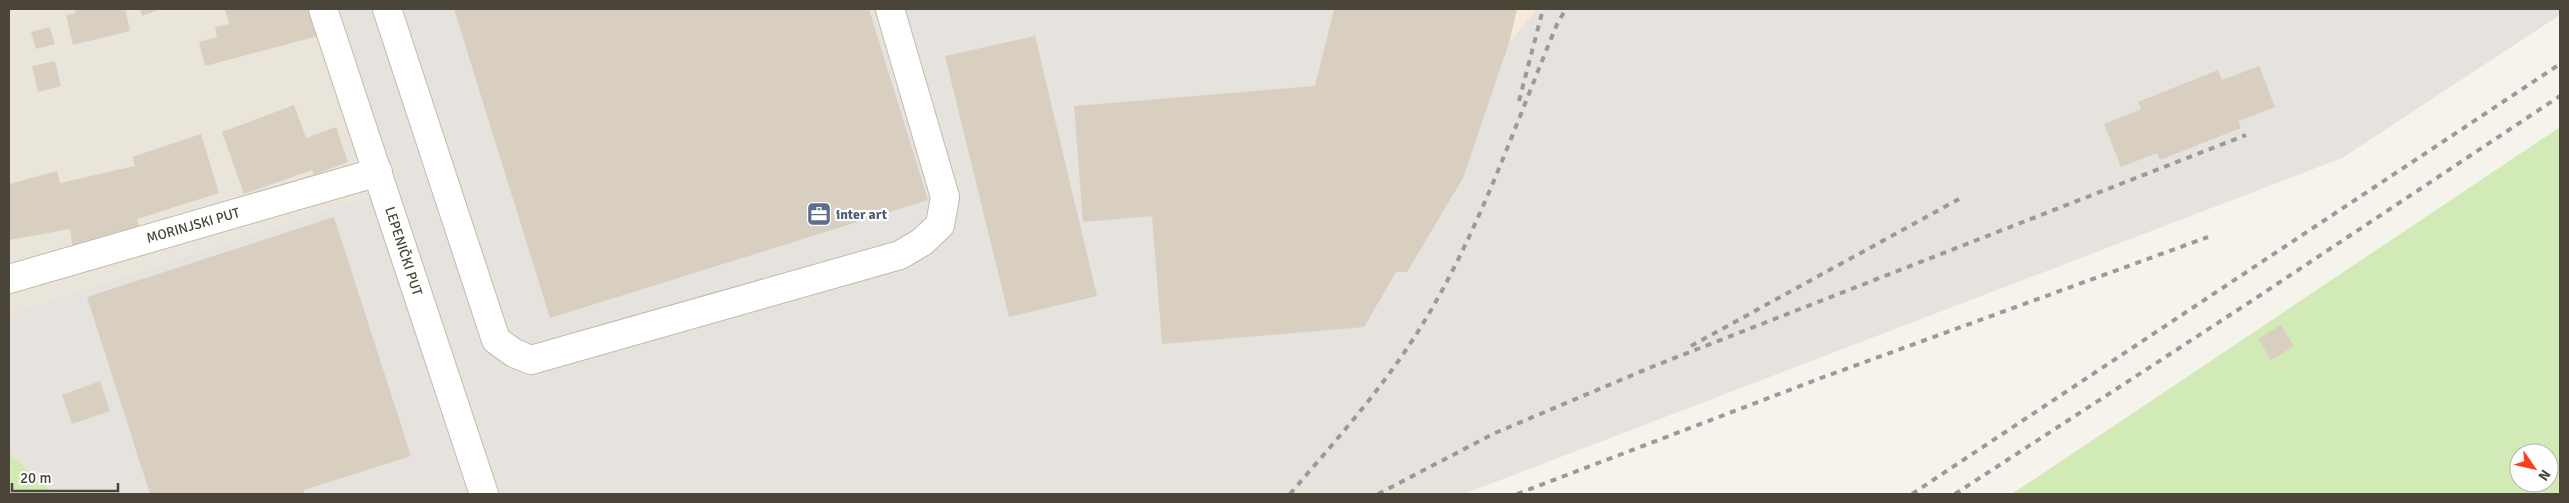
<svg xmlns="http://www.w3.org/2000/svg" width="2569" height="503" font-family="Signika,sans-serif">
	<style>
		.residential { fill: #eae5da }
		.commercial { fill: #f7ead8 }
		.industrial { fill: #e6e2dd }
		.green { fill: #d2eab5; fill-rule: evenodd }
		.building { fill: #d8cfc1 }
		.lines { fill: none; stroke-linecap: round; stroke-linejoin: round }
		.minor-casing { stroke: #c2bbae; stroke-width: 30 }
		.minor { stroke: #fff; stroke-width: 28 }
		.rail { stroke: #9a9a9a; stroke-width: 4; stroke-dasharray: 6 6; stroke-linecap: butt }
		.labels { text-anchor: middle; stroke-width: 4.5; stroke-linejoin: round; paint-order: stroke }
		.service-label { font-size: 14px; font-weight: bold; fill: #4e5e75; stroke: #fff; text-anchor: start }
		.street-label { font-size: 14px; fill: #4b4439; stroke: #fff }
	</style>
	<rect width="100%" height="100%" fill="#f6f3ec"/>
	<path class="residential" d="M9,9h328l56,179 -384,126z"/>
	<path class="commercial" d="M1517,9h20l-28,34z"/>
	<path class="industrial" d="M337,9h1180l-7,33 27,-33h1023v6l-218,143 -878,336h-1409l-46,-41v-139l384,-126z"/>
	<path class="green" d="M2560,127v367h-549l19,-12zM2519,453h30v30h-30z
		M9,453l46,41h-46z"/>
	<path class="building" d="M75,9h50l5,22 -57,14 -7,-30 10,-2z
		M140,9h21l-19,7z
		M225,9h91l6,26 -117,31 -6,-24 18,-5 -2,-10 14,-3z
		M454,9h415l59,191 -378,118z
		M1334,9h183l-8,34 -46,135 -56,94h-11l-32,55 -202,17 -10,-128 -69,6 -9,-116 241,-20z
		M50,27l5,17 -19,5 -5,-17z
		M1035,36l62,260 -88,21 -64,-261z
		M55,61l6,25 -23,6 -6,-26z
		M2259,66l16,41 -37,14 3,7 -81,32 -3,-7 -36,14 -17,-43 37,-15 -3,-7 80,-32 4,10z
		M294,105l12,33 30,-11 12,35 -34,13 -2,-5 -68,24 -22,-62z
		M201,134l18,59 -82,26 5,15 -69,17 -3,-22 -61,11v-56l48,-13 3,12 75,-17 -3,-9z
		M334,217l77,239 -107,34 1,4h-155l-63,-197z
		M2281,325l13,21 -23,14 -13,-21z
		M100,381l10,30 -38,13 -10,-29z"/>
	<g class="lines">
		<defs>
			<path id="minor" d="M323,9l161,485
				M387,9l109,331 18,13 17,7 369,-105 22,-13 18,-17 5,-28 -55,-188
				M9,279l369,-107"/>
		</defs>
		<use href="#minor" class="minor-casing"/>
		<use href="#minor" class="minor"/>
		<path class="rail" d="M1519,101l24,-92
			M1691,346l268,-147
			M1290,494c46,-54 95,-108 132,-169 57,-92 94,-203 136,-303l8,-13
			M1378,494l117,-61 159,-67 592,-231
			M1517,494l304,-116 387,-141
			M1912,494l648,-430
			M1955,494l295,-192 310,-206"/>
	</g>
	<defs>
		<symbol id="office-square" viewBox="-11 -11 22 22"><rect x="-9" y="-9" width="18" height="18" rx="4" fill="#5c6f8a" stroke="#fff"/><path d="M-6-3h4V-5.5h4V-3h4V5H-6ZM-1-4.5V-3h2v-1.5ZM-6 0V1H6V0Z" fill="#fff"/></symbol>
	</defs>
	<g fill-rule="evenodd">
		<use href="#office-square" x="805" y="200" width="28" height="28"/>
	</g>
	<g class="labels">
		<g class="service-label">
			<text x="836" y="219">inter art</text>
		</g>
		<g class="street-label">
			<text transform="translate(193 225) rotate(-16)" y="5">MORINJSKI PUT</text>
			<text transform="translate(404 251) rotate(72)" y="5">LEPENIČKI PUT</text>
		</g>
	</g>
	<rect width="2569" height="503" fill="none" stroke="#4b4439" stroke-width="20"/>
	<g transform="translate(2534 468) rotate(124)"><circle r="24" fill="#ffffff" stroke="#b7b4b0"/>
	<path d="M0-4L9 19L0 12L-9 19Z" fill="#fc3f1d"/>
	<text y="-8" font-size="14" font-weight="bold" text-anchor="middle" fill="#4b4439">N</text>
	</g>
	<path d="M12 483v8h106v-8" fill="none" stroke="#4b4439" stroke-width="2.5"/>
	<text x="20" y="483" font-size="15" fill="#4b4439" stroke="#ffffff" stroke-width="4" paint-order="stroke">20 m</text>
</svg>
